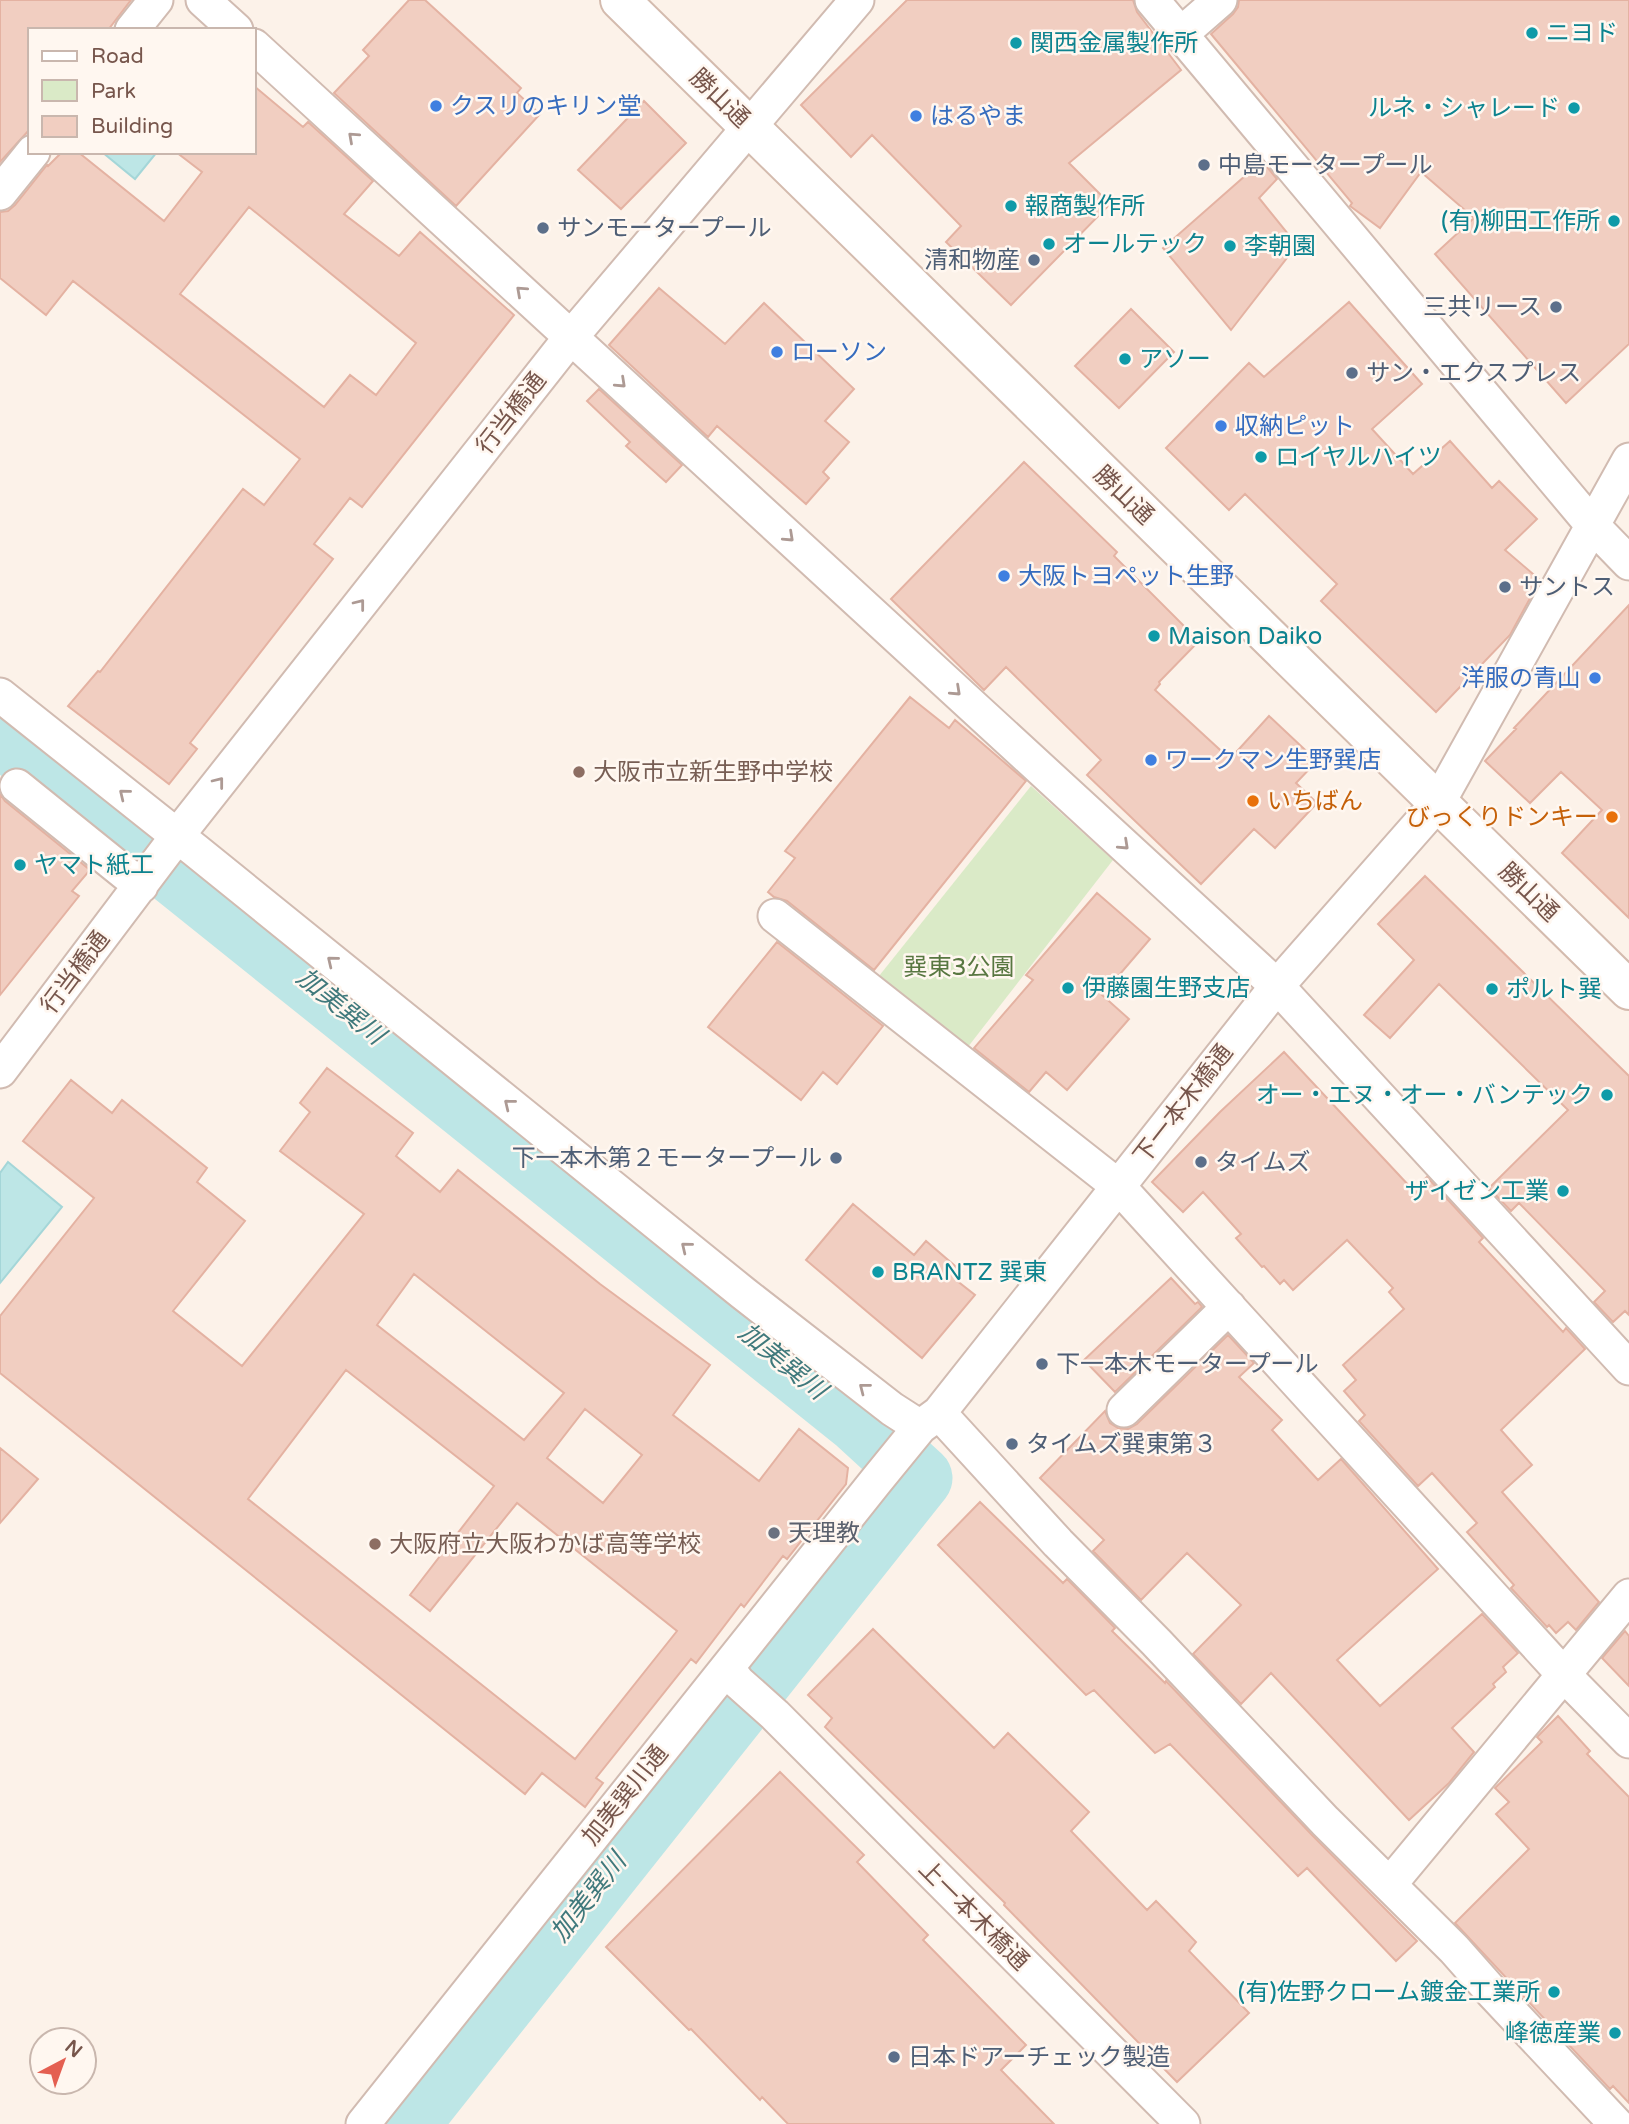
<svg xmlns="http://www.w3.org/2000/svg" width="1629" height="2124" font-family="'Varela Round','Noto Sans JP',sans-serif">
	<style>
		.green { fill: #daeac7 }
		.water { fill: #bde6e6; stroke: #a4d6d8; stroke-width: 2 }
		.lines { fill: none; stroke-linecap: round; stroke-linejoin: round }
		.river { stroke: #bde6e6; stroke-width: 65 }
		.building { fill: #f1cec1; stroke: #e4b2a2; stroke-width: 2; fill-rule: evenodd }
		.street-casing { stroke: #d1bbb1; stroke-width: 37 }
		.secondary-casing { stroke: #d4bbae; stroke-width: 42 }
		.street { stroke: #fff; stroke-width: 33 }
		.secondary { stroke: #fff; stroke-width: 38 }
		.oneway { stroke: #ad9a94 }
		.culture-dot { fill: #0f9aa8; stroke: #fff7f0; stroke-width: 2.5 }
		.shop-dot { fill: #3f7fe0; stroke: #fff7f0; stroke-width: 2.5 }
		.service-dot { fill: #5c6f8a; stroke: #fff7f0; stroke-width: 2.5 }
		.education-dot { fill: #8d6e63; stroke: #fff7f0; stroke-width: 2.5 }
		.food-dot { fill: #e8710a; stroke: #fff7f0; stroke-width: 2.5 }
		.worship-dot { fill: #6b7280; stroke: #fff7f0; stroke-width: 2.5 }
		.labels { text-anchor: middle; stroke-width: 5; stroke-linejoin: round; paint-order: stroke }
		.culture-label { font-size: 24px; fill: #0d838f; stroke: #fff7f0; text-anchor: start }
		.street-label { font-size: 24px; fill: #77564c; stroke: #fff7f0 }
		.shop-label { font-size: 24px; fill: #366cbe; stroke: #fff7f0; text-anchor: start }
		.service-label { font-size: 24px; fill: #4e5e75; stroke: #fff7f0; text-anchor: start }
		.education-label { font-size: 24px; fill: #785e54; stroke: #fff7f0; text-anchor: start }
		.food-label { font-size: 24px; fill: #c56008; stroke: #fff7f0; text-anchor: start }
		.park-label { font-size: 24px; fill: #587741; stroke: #fff7f0 }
		.worship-label { font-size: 24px; fill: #5b616d; stroke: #fff7f0; text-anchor: start }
		.water-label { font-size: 26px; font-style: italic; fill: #40797c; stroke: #fff7f0 }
	</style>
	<rect width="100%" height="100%" fill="#fcf2e9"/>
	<path class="green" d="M1031,786l82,74 -149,192 -89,-71z"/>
	<path class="water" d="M102,152h55l-22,27z
		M8,1162l54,45 -62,76v-110z"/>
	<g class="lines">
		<path class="river" d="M0,733l859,689 61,56 -513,646"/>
	</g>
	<path class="building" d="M0,0h131l-23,30h-78v99l-30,33z
		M409,0h16l96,88 -4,5 23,21 -84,92 -122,-113 35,-37 -6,-6z
		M907,0h226l4,12 44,58 -112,93 41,41 -99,101 -65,-63 15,-16 -89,-91 -21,22 -50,-52z
		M1239,0h390v344l-63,59 -131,-149 39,-36 -53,-46 -41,56 -30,-22 2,-3 -141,-169 22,-20 5,-7z
		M254,86l49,41 5,-5 65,59 -29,33 55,42 21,-24 94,83 -152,192 -12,-9 -36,46 19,15 -143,184 7,6 -28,35 -101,-78 30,-35 2,1 143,-183 21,16 36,-46 -227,-178 -27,34 -46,-37v-66l8,-1 7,-6 32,-40 1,1 14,-14h16l86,69 38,-49 -26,-20h78zM249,207l167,136 -40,52 -26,-20 -26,32 -144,-113z
		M644,101l42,42 -65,66 -43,-39z
		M1262,161l15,18 -18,19 38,47 -66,85 -68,-82z
		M659,288l66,56 39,-41 90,86 -29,32 24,21 -26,30 6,6 -23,26 -89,-78 -9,11 -99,-92z
		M1349,302l73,82 -50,45 41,45 37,-33 42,47 7,-7 38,38 -32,31 35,30 -30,55 -74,77 -115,-111 16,-17 -92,-90 -16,16 -63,-62 83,-85 15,14z
		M1131,309l43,43 -55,56 -44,-42z
		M599,389l83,76 -16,17 -40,-36 4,-4 -43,-41z
		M1024,462l93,90 -3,4 85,85 -40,41 1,2 -5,6 75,69 39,-43 48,45 -21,22 21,20 -42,45 -21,-19 -53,55 -114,-109 14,-15 -95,-93 -22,23 -93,-91z
		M1629,605v313l-67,-65 40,-43 -41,-38 -31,31 -45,-42 31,-32 -2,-1z
		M910,697l39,31 6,-8 71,61 -152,189 -87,-69 -13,-4 -6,-5 27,-34 -10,-7z
		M0,794l5,7 85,69 -18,21 7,5 -79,99z
		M1425,876l204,200v239l-4,-4 -12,11 -19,-20 11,-11 -86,-88 -8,8 -22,-23 79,-78 -129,-126 -49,54 -26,-23 50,-55 -36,-36z
		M1097,893l53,46 -48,56 27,24 -62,71 -21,-18 -17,20 -55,-44 59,-68 -7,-5z
		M777,942l106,84 -46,58 -14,-12 -22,28 -93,-73z
		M1284,1052l129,138 14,-13 56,61 -4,4 84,90 3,-4 19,21 -84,81 31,35 -30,27 97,110 -23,28 -8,-8 -12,11 -7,-8 -2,2 -36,-39 3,-3 -47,-53 10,-9 -45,-50 -14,13 -59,-65 6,-6 -21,-24 12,-11 -13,-15 61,-56 -15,-17 4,-4 -46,-48 -54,50 -9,-10 -4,4 -16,-18 -2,1 -26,-29 5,-4 -38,-42 -20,20 -31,-30 68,-70z
		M327,1068l86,65 -17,23 44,36 18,-22 142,114 110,81 -37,50 86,66 40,-52 49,39 -2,16 -59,75 -4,-3 -39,51 -3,-3 -45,59 -5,-4 -95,119 7,5 -18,24 -43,-34 -17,21 -525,-421v-57l94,-118 -71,-57 48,-61 41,33 10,-13 85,68 -10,14 48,39 -72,90 69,55 122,-152 -84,-63 30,-39 -10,-9zM414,1274l150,119 -40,47 -147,-115zM346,1370l148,116 -84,109 20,16 87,-108 160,128 -102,128 -327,-260zM585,1409l57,46 -39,48 -56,-45z
		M853,1204l61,51 12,-14 36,31 -6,8 19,15 -53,63 -116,-98z
		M1171,1278l24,26 3,-2 4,5 -87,85 -31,-32z
		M1228,1335l26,28 -15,14 43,43 -10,10 46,50 23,-21 97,110 -101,91 43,46 102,-92 36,39 -15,14 3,5 -13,12 2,3 -43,41 22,24 -25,31 -40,37 -138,-147 -30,31 -48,-50 48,-49 -54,-52 -46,47 -48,-49 11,-11 -64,-62 65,-67 5,12 8,5 10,1 9,-5z
		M0,1448l38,31 -38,44z
		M980,1502l83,81 4,-4 48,49 -3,3 53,52 1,-2 145,153 106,107 -21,20 -89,-93 -9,8 -128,-132 -15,9 -61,-63 -8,5 -148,-150z
		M873,1629l121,119 14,-15 81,79 -18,19 76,79 9,-9 40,41 -7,9 60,62 -72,69 -173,-177 1,-2 -180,-176 7,-9 -24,-23z
		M1625,1631l4,5v50l-27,-28z
		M1558,1716l32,35 -3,3 42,43v306l-16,-17 -3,3 -155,-166 74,-74 -33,-35 13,-12 -14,-14 47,-46 -5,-5z
		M780,1772l84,83 -7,7 71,73 -5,5 103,105 -25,25 53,54h-266l-26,-27 -2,3 -69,-71 -2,1 -83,-83z"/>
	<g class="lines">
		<defs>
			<path id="street" d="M203,0l33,30
				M1152,0l441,526 36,37
				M132,30l24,-30
				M1181,34l39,-34
				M254,46l1023,940 352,382
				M0,193l33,-41
				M0,695l195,155 548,443 149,116 28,18
				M17,786l124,100
				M775,916l343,270 446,489 65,66
				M0,1071l188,-249 383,-485 286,-337
				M1124,1410l105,-103
				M939,1413l119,130 98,99 169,179 129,128 38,43 124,132
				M727,1668l11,14 37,33 408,409
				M1390,1884l239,-288
				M363,2124l513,-643 44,-54 19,-14 338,-427 161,-183 191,-343"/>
			<path id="secondary" d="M620,0l1009,990"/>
		</defs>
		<use href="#street" class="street-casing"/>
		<use href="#secondary" class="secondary-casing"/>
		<use href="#street" class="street"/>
		<use href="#secondary" class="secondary"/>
	</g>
	<defs><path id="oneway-chevron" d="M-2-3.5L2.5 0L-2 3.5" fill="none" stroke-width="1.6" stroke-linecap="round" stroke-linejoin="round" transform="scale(1.75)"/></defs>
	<g class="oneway">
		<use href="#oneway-chevron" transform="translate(353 137) rotate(-138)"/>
		<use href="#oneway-chevron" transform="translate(521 291) rotate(-138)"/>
		<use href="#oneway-chevron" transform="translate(621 383) rotate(43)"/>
		<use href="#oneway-chevron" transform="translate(789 537) rotate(43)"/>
		<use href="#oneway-chevron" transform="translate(360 604) rotate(-52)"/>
		<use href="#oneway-chevron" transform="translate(956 691) rotate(43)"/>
		<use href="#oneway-chevron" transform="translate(219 782) rotate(-52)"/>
		<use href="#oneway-chevron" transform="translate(124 794) rotate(-141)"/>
		<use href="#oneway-chevron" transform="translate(1124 845) rotate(43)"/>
		<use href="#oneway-chevron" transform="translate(332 961) rotate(-141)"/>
		<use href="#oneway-chevron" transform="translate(509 1104) rotate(-141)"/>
		<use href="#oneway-chevron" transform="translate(686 1247) rotate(-141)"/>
		<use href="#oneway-chevron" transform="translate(864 1388) rotate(-142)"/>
	</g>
	<g class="culture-dot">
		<circle cx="1532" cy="33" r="7"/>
		<circle cx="1016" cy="43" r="7"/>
		<circle cx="1574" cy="108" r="7"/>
		<circle cx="1011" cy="206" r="7"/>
		<circle cx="1614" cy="221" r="7"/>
		<circle cx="1049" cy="244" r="7"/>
		<circle cx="1230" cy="246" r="7"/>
		<circle cx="1125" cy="359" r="7"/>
		<circle cx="1261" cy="457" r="7"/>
		<circle cx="1154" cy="636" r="7"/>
		<circle cx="20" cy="865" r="7"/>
		<circle cx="1068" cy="988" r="7"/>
		<circle cx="1492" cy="989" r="7"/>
		<circle cx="1607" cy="1095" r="7"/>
		<circle cx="1563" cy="1191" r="7"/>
		<circle cx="878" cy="1272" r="7"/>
		<circle cx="1554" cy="1992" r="7"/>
		<circle cx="1615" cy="2033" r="7"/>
	</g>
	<g class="shop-dot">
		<circle cx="436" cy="106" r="7"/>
		<circle cx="916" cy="116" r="7"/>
		<circle cx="777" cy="352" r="7"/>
		<circle cx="1221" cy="426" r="7"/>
		<circle cx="1004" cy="576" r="7"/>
		<circle cx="1595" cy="678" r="7"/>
		<circle cx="1151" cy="760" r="7"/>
	</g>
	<g class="service-dot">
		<circle cx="1204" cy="165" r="7"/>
		<circle cx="543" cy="228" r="7"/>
		<circle cx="1034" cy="260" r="7"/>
		<circle cx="1556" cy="307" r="7"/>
		<circle cx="1352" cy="373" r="7"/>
		<circle cx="1505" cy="587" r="7"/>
		<circle cx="836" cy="1158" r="7"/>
		<circle cx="1201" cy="1162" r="7"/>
		<circle cx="1042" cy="1364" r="7"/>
		<circle cx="1012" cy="1444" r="7"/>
		<circle cx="894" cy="2057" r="7"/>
	</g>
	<g class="education-dot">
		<circle cx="579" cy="772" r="7"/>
		<circle cx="375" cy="1544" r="7"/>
	</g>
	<g class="food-dot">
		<circle cx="1253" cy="801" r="7"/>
		<circle cx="1612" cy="817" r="7"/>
	</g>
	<circle class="worship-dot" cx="774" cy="1533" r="7"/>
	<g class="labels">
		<g class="culture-label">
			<text x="1546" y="41">ニヨド</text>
			<text x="1030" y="51">関西金属製作所</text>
			<text x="1560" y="116" text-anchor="end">ルネ・シャレード</text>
			<text x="1025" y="214">報商製作所</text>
			<text x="1600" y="229" text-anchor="end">(有)柳田工作所</text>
			<text x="1063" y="252">オールテック</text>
			<text x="1244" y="254">李朝園</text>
			<text x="1139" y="367">アソー</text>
			<text x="1275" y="465">ロイヤルハイツ</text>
			<text x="1168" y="644">Maison Daiko</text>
			<text x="34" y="873">ヤマト紙工</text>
			<text x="1082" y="996">伊藤園生野支店</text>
			<text x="1506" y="997">ポルト巽</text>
			<text x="1593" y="1103" text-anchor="end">オー・エヌ・オー・バンテック</text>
			<text x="1549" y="1199" text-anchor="end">ザイゼン工業</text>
			<text x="892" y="1280">BRANTZ 巽東</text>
			<text x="1540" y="2000" text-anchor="end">(有)佐野クローム鍍金工業所</text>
			<text x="1601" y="2041" text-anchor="end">峰徳産業</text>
		</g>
		<g class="street-label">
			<text transform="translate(720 98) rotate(44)" y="8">勝山通</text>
			<text transform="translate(511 413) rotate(-52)" y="8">行当橋通</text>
			<text transform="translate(1124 495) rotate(44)" y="8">勝山通</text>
			<text transform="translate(1529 892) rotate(44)" y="8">勝山通</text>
			<text transform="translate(75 972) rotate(-53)" y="8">行当橋通</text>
			<text transform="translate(1183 1104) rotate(-52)" y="8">下一本木橋通</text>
			<text transform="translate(625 1795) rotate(-51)" y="8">加美巽川通</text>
			<text transform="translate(974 1915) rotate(45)" y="8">上一本木橋通</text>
		</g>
		<g class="shop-label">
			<text x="450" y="114">クスリのキリン堂</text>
			<text x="930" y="124">はるやま</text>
			<text x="791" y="360">ローソン</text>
			<text x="1235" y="434">収納ピット</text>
			<text x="1018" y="584">大阪トヨペット生野</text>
			<text x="1581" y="686" text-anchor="end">洋服の青山</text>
			<text x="1165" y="768">ワークマン生野巽店</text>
		</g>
		<g class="service-label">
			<text x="1218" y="173">中島モータープール</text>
			<text x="557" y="236">サンモータープール</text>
			<text x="1020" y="268" text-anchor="end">清和物産</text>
			<text x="1542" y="315" text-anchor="end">三共リース</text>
			<text x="1366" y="381">サン・エクスプレス</text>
			<text x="1519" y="595">サントス</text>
			<text x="822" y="1166" text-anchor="end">下一本木第２モータープール</text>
			<text x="1215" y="1170">タイムズ</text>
			<text x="1056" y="1372">下一本木モータープール</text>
			<text x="1026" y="1452">タイムズ巽東第３</text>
			<text x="908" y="2065">日本ドアーチェック製造</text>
		</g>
		<g class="education-label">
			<text x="593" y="780">大阪市立新生野中学校</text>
			<text x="389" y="1552">大阪府立大阪わかば高等学校</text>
		</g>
		<g class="food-label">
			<text x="1267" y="809">いちばん</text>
			<text x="1598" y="825" text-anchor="end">びっくりドンキー</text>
		</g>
		<g class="park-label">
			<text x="959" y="975">巽東3公園</text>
		</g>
		<g class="worship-label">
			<text x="788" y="1541">天理教</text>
		</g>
		<g class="water-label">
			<text transform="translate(341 1006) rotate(39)" y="9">加美巽川</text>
			<text transform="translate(783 1361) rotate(39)" y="9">加美巽川</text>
			<text transform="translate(588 1897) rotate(-52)" y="9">加美巽川</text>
		</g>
	</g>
	<rect x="28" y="28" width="228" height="126" fill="#fff7f0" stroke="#c9b7ae" stroke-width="2"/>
	<rect x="42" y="51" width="35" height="10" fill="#ffffff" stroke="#c9b7ae" stroke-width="2"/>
	<text x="91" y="63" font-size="21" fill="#77564c">Road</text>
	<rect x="42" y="80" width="35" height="21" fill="#daeac7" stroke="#c9b7ae" stroke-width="2"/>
	<text x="91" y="98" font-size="21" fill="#77564c">Park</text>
	<rect x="42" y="116" width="35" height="21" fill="#f1cec1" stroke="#c9b7ae" stroke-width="2"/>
	<text x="91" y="133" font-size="21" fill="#77564c">Building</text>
	<g transform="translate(63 2061) rotate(41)"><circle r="33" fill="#fff7f0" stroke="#c9b7ae" stroke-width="2"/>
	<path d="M0-5L12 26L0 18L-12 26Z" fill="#e45f51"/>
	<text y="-10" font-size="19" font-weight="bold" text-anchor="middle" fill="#77564c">N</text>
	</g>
</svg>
